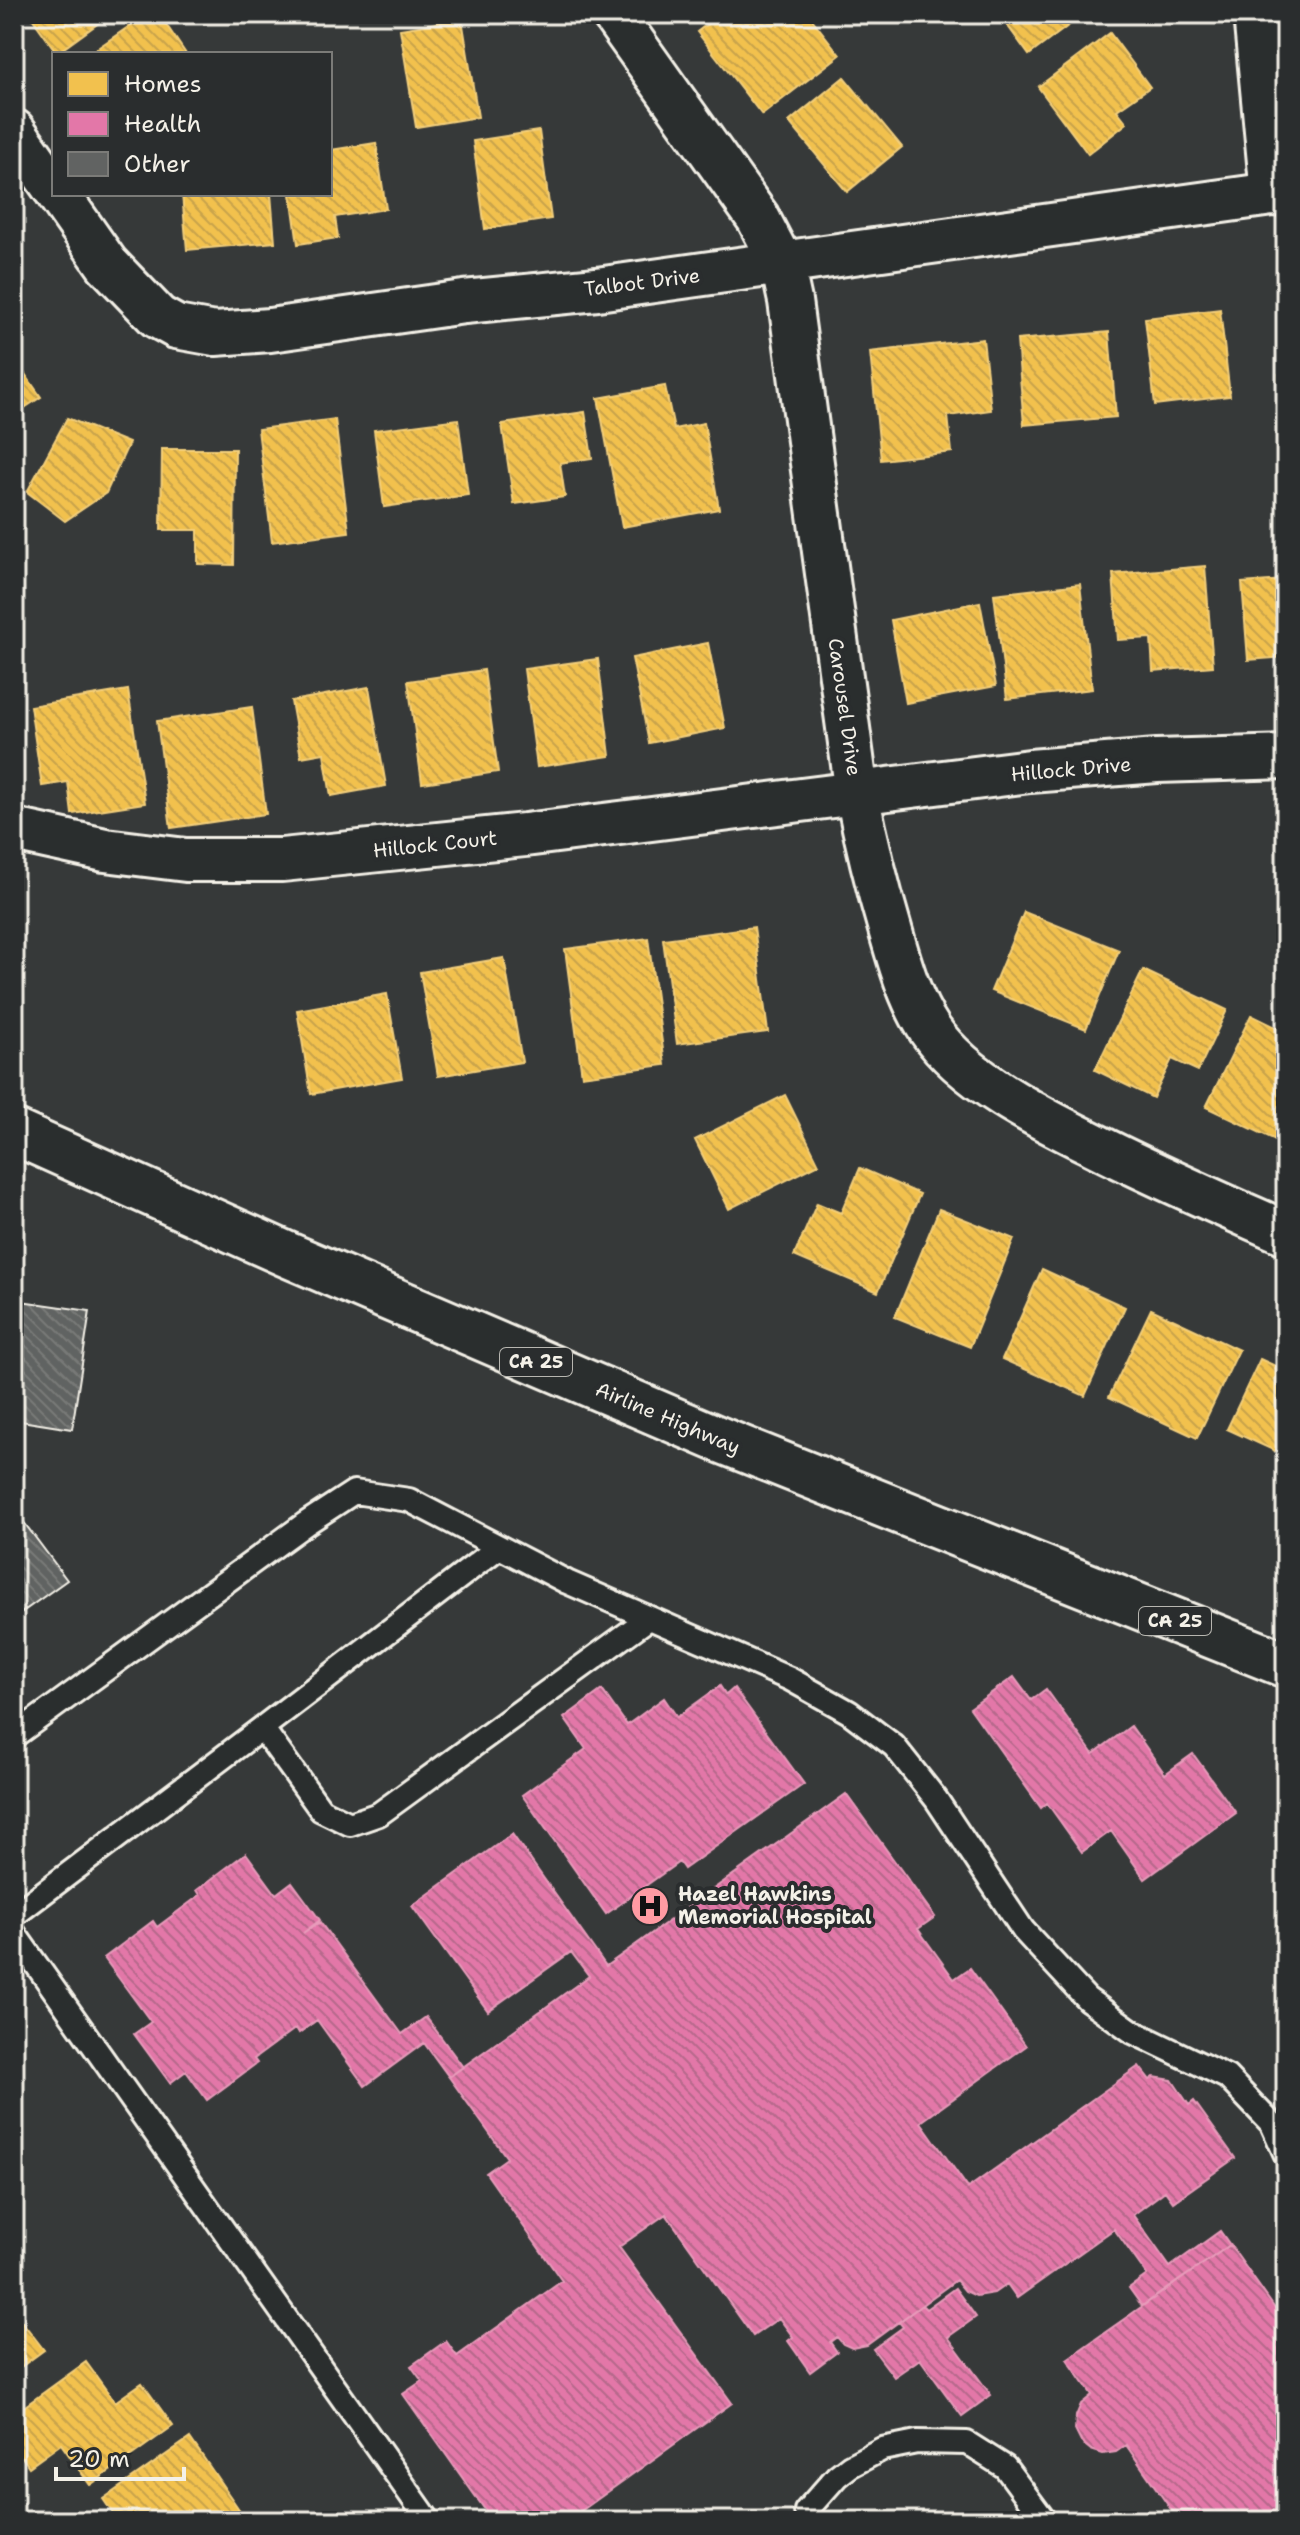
<svg xmlns="http://www.w3.org/2000/svg" width="1300" height="2535" font-family="'Shantell Sans',sans-serif">
	<style>
		.homes { fill: url(#homes-back-hatch); stroke: #f3cf7c; stroke-width: 2 }
		.health { fill: url(#health-back-hatch); stroke: #e89cbb; stroke-width: 2 }
		.building { fill: url(#building-back-hatch); stroke: #f4f1e8; stroke-width: 2 }
		.lines { fill: none; stroke-linecap: round; stroke-linejoin: round }
		.service-casing { stroke: #f4f1e8; stroke-width: 28 }
		.minor-casing { stroke: #f4f1e8; stroke-width: 48 }
		.primary-casing { stroke: #f4f1e8; stroke-width: 50 }
		.service { stroke: #2a2d2e; stroke-width: 22 }
		.minor { stroke: #2a2d2e; stroke-width: 42 }
		.primary { stroke: #2a2d2e; stroke-width: 44 }
		.labels { text-anchor: middle; stroke-width: 8; stroke-linejoin: round; paint-order: stroke }
		.shield { fill: #2a2d2e; stroke: #b7b6b0; stroke-width: 2 }
		.shield-label { font-size: 18px; font-weight: bold; fill: #f4f1e8 }
		.street-label { font-size: 20px; fill: #f4f1e8; stroke: #2a2d2e }
		.poi-label { font-size: 20px; font-weight: bold; fill: #f4f1e8; stroke: #2a2d2e; text-anchor: start }
	</style>
	<defs>
		<pattern id="homes-back-hatch" width="6" height="6" patternUnits="userSpaceOnUse" patternTransform="scale(2)"><rect width="6" height="6" fill="#f2c14e"/><path d="M-1 5l2 2M0 0l6 6M5-1l2 2" fill="none" stroke="#c8a34c"/></pattern>
		<pattern id="health-back-hatch" width="6" height="6" patternUnits="userSpaceOnUse" patternTransform="scale(2)"><rect width="6" height="6" fill="#e377a8"/><path d="M-1 5l2 2M0 0l6 6M5-1l2 2" fill="none" stroke="#b5698b"/></pattern>
		<pattern id="building-back-hatch" width="6" height="6" patternUnits="userSpaceOnUse" patternTransform="scale(2)"><rect width="6" height="6" fill="#616362"/><path d="M-1 5l2 2M0 0l6 6M5-1l2 2" fill="none" stroke="#787a78"/></pattern>
	</defs>
	<rect width="100%" height="100%" fill="#363939"/>
	<filter id="ink" filterUnits="userSpaceOnUse"><feTurbulence type="fractalNoise" baseFrequency=".0125" numOctaves="2"/><feDisplacementMap in="SourceGraphic" scale="16" xChannelSelector="R" yChannelSelector="G"/><feConvolveMatrix kernelMatrix="1 2 1 2 8 2 1 2 1" color-interpolation-filters="sRGB"/></filter>
	<g filter="url(#ink)">
		<path class="homes" d="M37,14h74l-54,39 -25,-35z
			M147,14h12l27,40h-97z
			M720,14h88l32,41 -78,60 -65,-83z
			M999,14h85l-55,41z
			M462,19l16,98 -62,10 -16,-98z
			M1110,33l40,54 -33,23 10,13 -39,31 -50,-67z
			M844,77l58,70 -55,45 -58,-70z
			M539,131l12,88 -66,10 -12,-88z
			M376,143l10,66 -51,8 3,21 -40,6 -7,-50h39v-44z
			M182,194h89l4,48 -88,8z
			M1220,309l10,87 -75,9 -10,-87z
			M1109,332l7,85 -92,8 -7,-85z
			M983,339l8,71 -43,6 4,36 -71,8 -11,-108z
			M14,358l27,39 -27,18z
			M1279,374h7v64h-4z
			M665,386l9,43 30,-6 15,86 -97,18 -24,-129z
			M585,412l7,46 -32,5 5,34 -51,7 -12,-80z
			M67,418l62,25 -23,50 -41,28 -38,-29z
			M335,419l14,113 -77,10 -14,-113z
			M458,419l10,76 -84,12 -10,-77z
			M162,449h73l-1,116 -36,-1v-34h-37z
			M1205,566l8,100 -60,5 -2,-33 -33,2 -5,-66z
			M1286,580v77l-38,3 -6,-77z
			M1080,584l12,105 -85,10 -13,-105z
			M980,602l16,84 -90,17 -15,-83z
			M708,643l17,85 -76,15 -17,-85z
			M598,659l12,97 -73,11 -13,-98z
			M484,670l14,102 -76,11 -14,-102z
			M369,687l17,99 -55,10 -7,-43 -23,4 -10,-56z
			M128,690l17,113 -73,11 -4,-32 -26,4 -12,-80z
			M252,707l14,107 -95,14 -14,-107z
			M1024,912l95,38 -33,79 -95,-38z
			M1286,914v22l-8,-3z
			M754,927l14,105 -91,12 -14,-105z
			M648,938l17,127 -83,11 -17,-127z
			M504,958l18,104 -84,14 -18,-104z
			M1143,970l84,40 -29,61 -26,-12 -19,39 -58,-28z
			M387,994l15,84 -91,16 -14,-84z
			M1251,1015l35,17v113l-80,-38z
			M785,1095l34,69 -90,45 -34,-69z
			M860,1168l60,26 -42,98 -84,-36 23,-53 24,10z
			M939,1209l75,30 -44,108 -75,-30z
			M1042,1269l83,38 -40,89 -83,-37z
			M1151,1309l88,41 -42,88 -88,-41z
			M1260,1359l26,12v85l-59,-27z
			M14,2311l30,39 -30,22z
			M86,2362l29,40 27,-19 31,43 -83,59 -29,-41 -32,23 -15,-22v-31z
			M190,2438l57,83h-129l-15,-22z"/>
		<path class="health" d="M1014,1677l17,23 15,-11 47,65 38,-28 34,48 28,-20 43,59 -91,66 -34,-48 -29,21 -35,-49 -6,5 -71,-100z
			M720,1686l6,9 8,-7 70,96 -120,85 -5,-7 -73,52 -84,-119 64,-46 -22,-31 38,-28 25,35 37,-27 13,19z
			M846,1794l89,123 -17,12 36,50 16,-11 56,78 -105,76 47,66 171,-122 11,14 4,-3 18,3 17,25 5,-4 41,57 -62,44 -8,-11 -32,24 37,52 50,-36 10,14 -88,61 -13,-18 18,-13 -33,-46 -97,69 -10,-14 -13,9 -18,3 -11,-5 -9,-11 -89,65 -15,3 -9,-4 -6,-7 -7,5 7,10 -27,20 -22,-31 5,-4 -14,-19 -26,18 -87,-122 -47,33 113,156 -165,118h-74l-90,-127 19,-13 -11,-15 35,-25 11,15 105,-75 -76,-108 21,-15 -58,-81 140,-101 -18,-24 -83,59 -76,-105 100,-72 94,132z
			M246,1853l30,41 16,-12 28,38 -17,13 17,-11 82,112 24,-17 37,50 -14,10 -25,-34 -59,43 -48,-66 -18,13 -3,-5 -42,31 3,4 -50,37 -21,-29 -16,12 -36,-49 17,-12 -47,-64 49,-37 4,6 43,-32 -3,-5z
			M1230,2245l46,65 10,-5 -2,216h-105l-53,-76 -10,7 -13,2 -12,-4 -10,-8 -6,-12 1,-14 5,-12 11,-9 -25,-36z
			M955,2288l21,29 -28,20 43,58 -29,21 -42,-57 -26,18 -21,-28 30,-22 -4,-5 23,-17 4,4z"/>
		<path class="building" d="M14,1300l76,11 -18,118 -58,-9z
			M17,1513l50,67 -53,38v-103z"/>
		<g class="lines">
			<defs>
				<path id="service" d="M262,1728l237,-181
					M14,1736l291,-212 49,-32 55,8 158,82 223,97 59,33 45,34 42,53 87,131 64,69 46,33 94,45 45,47 14,31
					M14,1915l248,-187 59,82 29,14 29,-10 270,-196
					M14,1933l415,588
					M806,2511l31,-35 13,-10 32,-17 35,-7 50,1 38,24 40,54"/>
				<path id="minor" d="M613,14l145,204 24,46 8,37 67,493c9,46 20,91 33,135 10,35 20,71 40,101 34,50 110,88 163,114 63,32 128,60 193,89
					M1255,14l17,180
					M14,131l40,57
					M58,194l49,70 51,53 18,10 39,7 55,-4 194,-28 133,-13 675,-95 14,1
					M14,830l91,20 81,10h96l243,-25 505,-64 127,-10 129,-4"/>
				<path id="primary" d="M14,1132l272,122 432,185 568,226"/>
			</defs>
			<use href="#service" class="service-casing"/>
			<use href="#minor" class="minor-casing"/>
			<use href="#primary" class="primary-casing"/>
			<use href="#service" class="service"/>
			<use href="#minor" class="minor"/>
			<use href="#primary" class="primary"/>
		</g>
	</g>
	<defs>
		<symbol id="hospital-disc" viewBox="-11 -11 22 22"><circle r="9.5" fill="#ff9aa2" stroke="#2a2d2e"/><path d="M-5-5h3v3.5h4V-5h3V5h-3V1.5h-4V5h-3Z" fill="#111"/></symbol>
	</defs>
	<g fill-rule="evenodd">
		<use href="#hospital-disc" x="628" y="1884" width="44" height="44"/>
	</g>
	<g class="labels">
		<g class="shield">
			<rect x="500" y="1348" width="72" height="28" rx="6"/>
			<rect x="1139" y="1607" width="72" height="28" rx="6"/>
		</g>
		<g class="shield-label">
			<text x="536" y="1368">CA 25</text>
			<text x="1175" y="1627">CA 25</text>
		</g>
		<g class="street-label">
			<text transform="translate(642 282) rotate(-7)" y="7">Talbot Drive</text>
			<text transform="translate(845 707) rotate(82)" y="7">Carousel Drive</text>
			<text transform="translate(1071 769) rotate(-5)" y="7">Hillock Drive</text>
			<text transform="translate(435 844) rotate(-6)" y="7">Hillock Court</text>
			<text transform="translate(668 1418) rotate(23)" y="7">Airline Highway</text>
		</g>
		<g class="poi-label">
			<text x="678" y="1901">Hazel Hawkins<tspan x="678" dy="23">Memorial Hospital</tspan></text>
		</g>
	</g>
	<rect width="1300" height="2535" fill="none" stroke="#2a2d2e" stroke-width="48"/>
	<rect x="24" y="24" width="1252" height="2487" fill="none" stroke="#f4f1e8" stroke-width="3" filter="url(#ink)"/>
	<rect x="52" y="52" width="280" height="144" fill="#2a2d2e" stroke="#7b7b78" stroke-width="2"/>
	<rect x="68" y="72" width="40" height="24" fill="#f2c14e" stroke="#7b7b78" stroke-width="2"/>
	<text x="124" y="92" font-size="24" fill="#f4f1e8">Homes</text>
	<rect x="68" y="112" width="40" height="24" fill="#e377a8" stroke="#7b7b78" stroke-width="2"/>
	<text x="124" y="132" font-size="24" fill="#f4f1e8">Health</text>
	<rect x="68" y="152" width="40" height="24" fill="#616362" stroke="#7b7b78" stroke-width="2"/>
	<text x="124" y="172" font-size="24" fill="#f4f1e8">Other</text>
	<path d="M56 2467v12h128v-12" fill="none" stroke="#f4f1e8" stroke-width="4"/>
	<text x="68" y="2467" font-size="24" fill="#f4f1e8" stroke="#2a2d2e" stroke-width="6" paint-order="stroke">20 m</text>
</svg>
